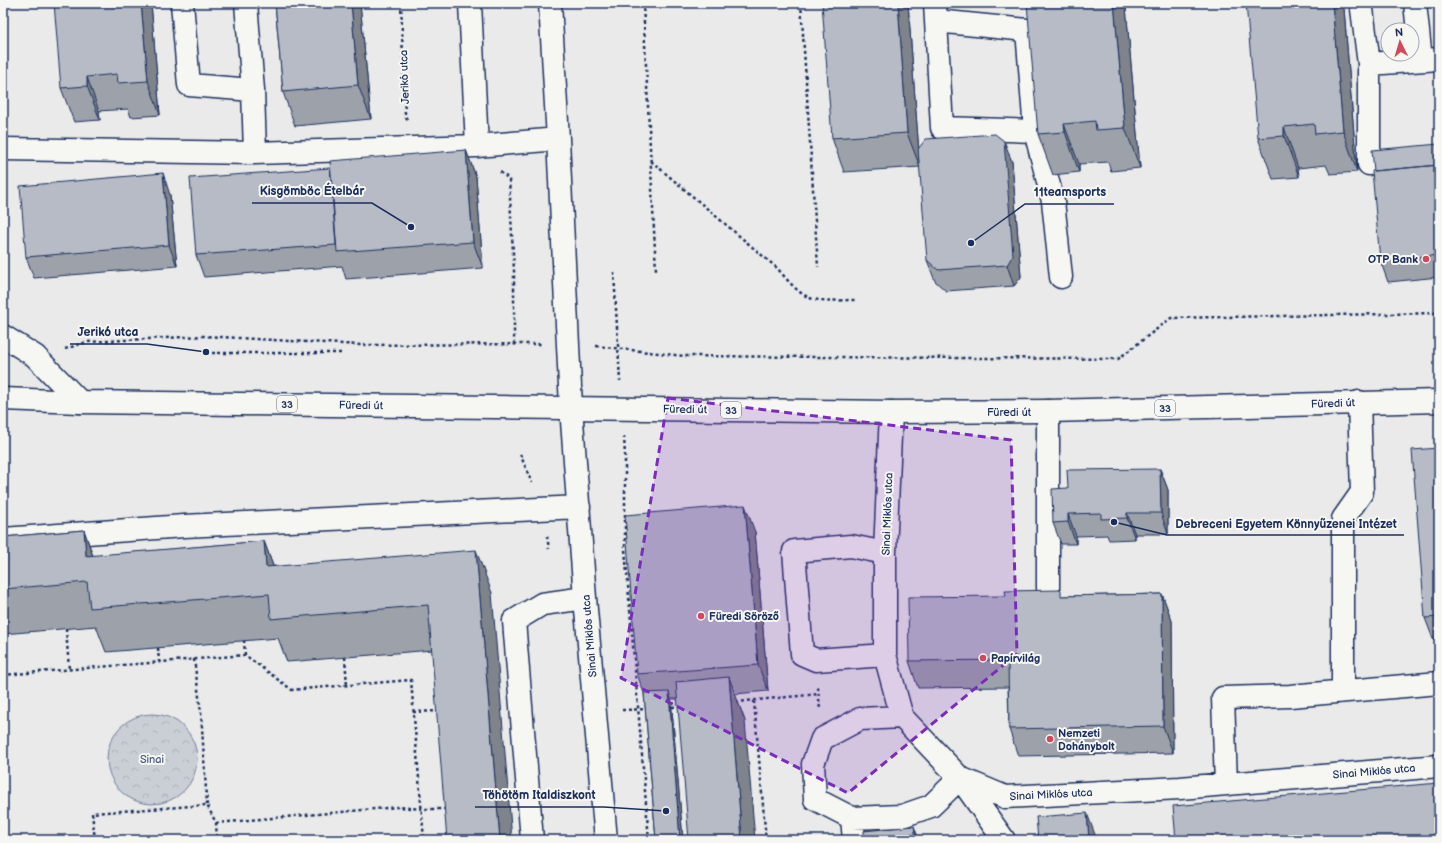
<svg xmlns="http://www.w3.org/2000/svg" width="1442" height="843" font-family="'Balsamiq Sans',sans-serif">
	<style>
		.park { fill: url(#park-crowns); stroke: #727e9a }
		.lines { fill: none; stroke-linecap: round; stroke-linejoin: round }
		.minor-casing { stroke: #1b2f5e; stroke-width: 25 }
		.major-casing { stroke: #1b2f5e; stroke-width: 25 }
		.path { stroke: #1b2f5e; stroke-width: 2.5; stroke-dasharray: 3 3; stroke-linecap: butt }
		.minor { stroke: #f6f6f2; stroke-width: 22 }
		.major { stroke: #f6f6f2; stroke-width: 22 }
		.wall { fill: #9da1aa; stroke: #1b2f5e }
		.shaded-wall { fill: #7f838b; stroke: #1b2f5e }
		.building { fill: #b6bbc6; stroke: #1b2f5e }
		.marked { fill: #7b2cbf; fill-opacity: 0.2; stroke: #7b2cbf; stroke-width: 3; stroke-dasharray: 8 5; stroke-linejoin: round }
		.poi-dot { fill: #d1495b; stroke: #f6f6f2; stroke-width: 1.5 }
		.labels { text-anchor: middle; stroke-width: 4; stroke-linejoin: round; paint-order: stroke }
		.shield { fill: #f6f6f2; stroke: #5d6b8a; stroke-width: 1 }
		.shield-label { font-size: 10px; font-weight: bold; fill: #1b2f5e }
		.street-label { font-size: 11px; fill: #1b2f5e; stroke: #f6f6f2 }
		.poi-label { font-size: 11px; font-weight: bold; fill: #1b2f5e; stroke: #f6f6f2; text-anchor: start }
		.park-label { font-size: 11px; fill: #47577c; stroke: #f6f6f2 }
		.leader { fill: none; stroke: #1b2f5e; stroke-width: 1.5 }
		.callout-dot { fill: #1b2f5e; stroke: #f6f6f2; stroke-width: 1.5 }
		.callout-label { font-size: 12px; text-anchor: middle; font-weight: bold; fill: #1b2f5e; stroke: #f6f6f2; stroke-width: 4; stroke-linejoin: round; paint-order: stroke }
	</style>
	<defs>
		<pattern id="park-crowns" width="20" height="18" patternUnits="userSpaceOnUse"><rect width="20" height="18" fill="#caced5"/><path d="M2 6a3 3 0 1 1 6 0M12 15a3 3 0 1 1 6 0" fill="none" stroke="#adb1b9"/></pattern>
	</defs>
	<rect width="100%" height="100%" fill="#e9eae9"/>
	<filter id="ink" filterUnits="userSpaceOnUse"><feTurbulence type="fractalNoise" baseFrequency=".025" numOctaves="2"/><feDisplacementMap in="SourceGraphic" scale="8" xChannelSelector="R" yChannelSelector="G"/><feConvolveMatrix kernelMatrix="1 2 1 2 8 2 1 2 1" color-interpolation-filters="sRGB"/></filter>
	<g filter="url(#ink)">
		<path class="park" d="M107 759a45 45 0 1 1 90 0a45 45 0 1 1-90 0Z"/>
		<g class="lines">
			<defs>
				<path id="minor" d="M182,3l7,82 64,5
					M246,3l7,87 2,63
					M470,3l7,143
					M550,3l8,136
					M935,3l7,125 93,3 18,70 8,76
					M1415,3l6,57
					M1362,9l7,55
					M936,21l91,9 8,101
					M3,149l252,4 222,-7 81,-7 13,268 14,191 21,242
					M1369,164v-100l70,-5
					M3,336l32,20 45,46
					M891,412l-6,141v102l17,62 58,61 45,19 175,-9 259,-22
					M3,539l181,-13 395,-19
					M1048,588v-177
					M885,655l-69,5 -14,-6 -8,-103 57,-5 34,7
					M1343,691v-172l19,-27 -3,-90
					M1226,784l-3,-86 67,-2 149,-13
					M852,818l50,-2 29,-10 29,-28 44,62
					M532,840l-18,-219 28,-17 43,-6
					M854,840l-2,-22 -37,-19 -2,-35 9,-25 38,-20 42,-2"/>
				<path id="major" d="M3,399l77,3 811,10 157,-1 391,-10"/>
			</defs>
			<use href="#minor" class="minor-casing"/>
			<use href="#major" class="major-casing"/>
			<path class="path" d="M401,3l4,112 2,5
				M643,3l13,268
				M801,3l17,264
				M651,161l126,107c9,10 20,25 33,30 11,4 33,2 45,2
				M500,172l9,7 5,92v73
				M614,272l6,109
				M596,346l88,10 434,3 53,-41 268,-5
				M65,349l22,-7 117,-6 156,9 181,-1
				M206,353h135
				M624,436l1,20v93l24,291
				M520,454l12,29
				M547,536l2,13
				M66,629l3,40
				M244,640l1,15
				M158,648l1,14
				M345,657l2,29
				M194,659l7,53 6,93
				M3,675l242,-20 47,35 119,-10 13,160
				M818,687l2,23
				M754,701l12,139
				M736,702l83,-8
				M672,707l9,-1
				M622,710l25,-1
				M413,712l25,-1
				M216,823l181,-16 24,2h26
				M95,840l-3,-27 115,-8 9,18 1,17"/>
			<use href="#minor" class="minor"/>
			<use href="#major" class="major"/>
		</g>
		<path class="wall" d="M151,3l9,112 -29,2 -3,-8 -29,2 1,9 -26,2 -13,-34z
			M275,3h85l11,116 -76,7 -12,-34z
			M908,3l12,164 -76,5 -12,-34z
			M1126,7l14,161 -29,3 -3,-9 -29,2v8l-26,3 -15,-41z
			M1344,9l13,163 -27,2 -4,-9 -28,3 1,9 -26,2 -15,-41z
			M1004,141l8,21 9,115 -7,9 -68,5 -11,-10 -8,-21z
			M1439,144v133l-51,5 -8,-22z
			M466,150l10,27 7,91 -137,11 -4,-13 -138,11 -8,-22 134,-87z
			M170,195l7,71 -143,12 -8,-21z
			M1439,448v191h-6l-8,-21z
			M1160,469l8,21v44h-33v5l-26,1 -2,-5 -31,1v8h-15l-8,-21 15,-35z
			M84,530l9,26 171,-15 9,25 219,27 -60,57 -145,12 -9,-24 -172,14 -10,-26 -93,8v-97z
			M755,532l13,159 -33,3 10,27 -68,-22h-6l12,141h-27l-12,-147 -7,-19z
			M1162,594l10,27 1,132 -155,3 -9,-27 -1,-42 -90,1 -9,-27 154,-65z
			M1439,783v57h-263z"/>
		<path class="shaded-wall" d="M141,3h10l9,112 -12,-34z
			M351,3h9l11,116 -13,-34z
			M898,3h10l12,164 -13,-34z
			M1114,3h10l2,4 14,161 -15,-40z
			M1332,3h10l2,6 13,163 -14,-41z
			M87,77l12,34 1,9 -13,-34z
			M1064,124l15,40v8l-14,-40z
			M1284,127l14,41 1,9 -15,-41z
			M1004,141l8,21 9,115 -7,9 -7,-21z
			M466,150l10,27 7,91 -10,-26z
			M163,173l7,22 7,71 -8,-21z
			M1160,469l8,21v44l-7,-21z
			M745,505l10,27 13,159 -10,-26z
			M1127,513l8,21v5l-8,-21z
			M1068,514l8,22v8l-8,-22z
			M84,530l15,44 -13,-18z
			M264,541l16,44 -14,-18z
			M476,550l16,43 20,247h-12z
			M1162,594l10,27 1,132 -10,-27z
			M729,677l16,44 10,119h-13z
			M669,692l2,7 12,141h-3z
			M1087,813l10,27h-8z
			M914,826l5,14h-3z"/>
		<path class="building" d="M54,3h87l7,78 -30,2 -1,-9 -30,3v9l-26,2z
			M275,3h76l7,82 -75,7z
			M822,3h76l9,130 -75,5z
			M1027,3h87l11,125 -29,2 -1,-9 -31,3 1,8 -27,2z
			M1246,3h86l11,128 -28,3 -1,-10 -30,3v9l-26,2z
			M995,134l9,7 9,114 -6,10 -69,5 -11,-10 -9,-111 8,-10z
			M1439,144v21l-65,6 -2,-21z
			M466,150l7,92 -136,10 -7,-91z
			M1439,165v90l-59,5 -8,-89z
			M330,168l6,77 -140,10 -6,-77z
			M163,173l6,72 -143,12 -6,-71z
			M1439,448v169l-14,1 -13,-168z
			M1160,469l1,44h-34v5l-26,1v-6l-33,1v8l-15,1 -1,-34 16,-1 -1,-18z
			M745,505l13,160 -121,9 -12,-159z
			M84,530l2,26 178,-15 2,26 210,-17 24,290h-53l-19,-235 -157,14 -2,-25 -179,14 -3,-26 -84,7v-52z
			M1061,590v6l101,-2 1,132 -154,3 -1,-69 -99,1 -1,-64 98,-1 -1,-5z
			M729,677l13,163h-53l-13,-158z
			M669,692l11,148h-24l-12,-147z
			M1439,783v52l-56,5h-207l-3,-34z
			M1087,813l2,27h-51l-2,-23z
			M914,826l2,14h-52v-9z"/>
	</g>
	<path class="marked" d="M668,398l343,42 6,214 -169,139 -227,-115z"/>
	<g class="poi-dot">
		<circle cx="1426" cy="259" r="4"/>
		<circle cx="701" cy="616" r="4"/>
		<circle cx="983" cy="658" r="4"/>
		<circle cx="1050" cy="739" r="4"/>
	</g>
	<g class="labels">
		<g class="shield">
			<rect x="277" y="396" width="20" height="16" rx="3"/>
			<rect x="1155" y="400" width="20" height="16" rx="3"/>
			<rect x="721" y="402" width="20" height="16" rx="3"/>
		</g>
		<g class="shield-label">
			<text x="287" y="408">33</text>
			<text x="1165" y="412">33</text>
			<text x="731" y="414">33</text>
		</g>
		<g class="street-label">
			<text transform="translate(404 77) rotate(-92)" y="4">Jerikó utca</text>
			<text transform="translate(1333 403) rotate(-2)" y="4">Füredi út</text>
			<text transform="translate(361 405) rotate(1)" y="4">Füredi út</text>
			<text transform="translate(685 409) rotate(1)" y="4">Füredi út</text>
			<text x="1009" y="416">Füredi út</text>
			<text transform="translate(887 514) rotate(-88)" y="4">Sinai Miklós utca</text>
			<text transform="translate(589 636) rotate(-95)" y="4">Sinai Miklós utca</text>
			<text transform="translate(1374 771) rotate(-5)" y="4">Sinai Miklós utca</text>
			<text transform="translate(1051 794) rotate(-3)" y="4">Sinai Miklós utca</text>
		</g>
		<g class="poi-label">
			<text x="1418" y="263" text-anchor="end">OTP Bank</text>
			<text x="709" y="620">Füredi Söröző</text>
			<text x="991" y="662">Papírvilág</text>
			<text x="1058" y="737">Nemzeti<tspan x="1058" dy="13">Dohánybolt</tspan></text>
		</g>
		<g class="park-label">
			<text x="152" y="763">Sinai</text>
		</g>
	</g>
	<path class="leader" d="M411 227L372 203H252M971 243L1025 204H1114M206 352L147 344H70M1114 522L1167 535H1404M666 811L604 807H475"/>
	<g class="callout-dot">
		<circle cx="411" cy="227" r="4"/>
		<circle cx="971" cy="243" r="4"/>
		<circle cx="206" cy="352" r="4"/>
		<circle cx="1114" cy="522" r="4"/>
		<circle cx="666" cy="811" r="4"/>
	</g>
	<g class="callout-label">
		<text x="312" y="195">Kisgömböc Ételbár</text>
		<text x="1070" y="196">11teamsports</text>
		<text x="108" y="336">Jerikó utca</text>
		<text x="1286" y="528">Debreceni Egyetem Könnyűzenei Intézet</text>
		<text x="539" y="799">Töhötöm Italdiszkont</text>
	</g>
	<rect width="1442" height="843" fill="none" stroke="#f6f6f2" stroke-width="16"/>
	<rect x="8" y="8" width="1426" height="827" fill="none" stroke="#1b2f5e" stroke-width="1.5" filter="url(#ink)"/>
	<g transform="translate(1400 42) rotate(355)"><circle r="19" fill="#f6f6f2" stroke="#9ea6b7"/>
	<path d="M0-3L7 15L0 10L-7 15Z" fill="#d1495b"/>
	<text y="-6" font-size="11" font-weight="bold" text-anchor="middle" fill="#1b2f5e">N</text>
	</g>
</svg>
